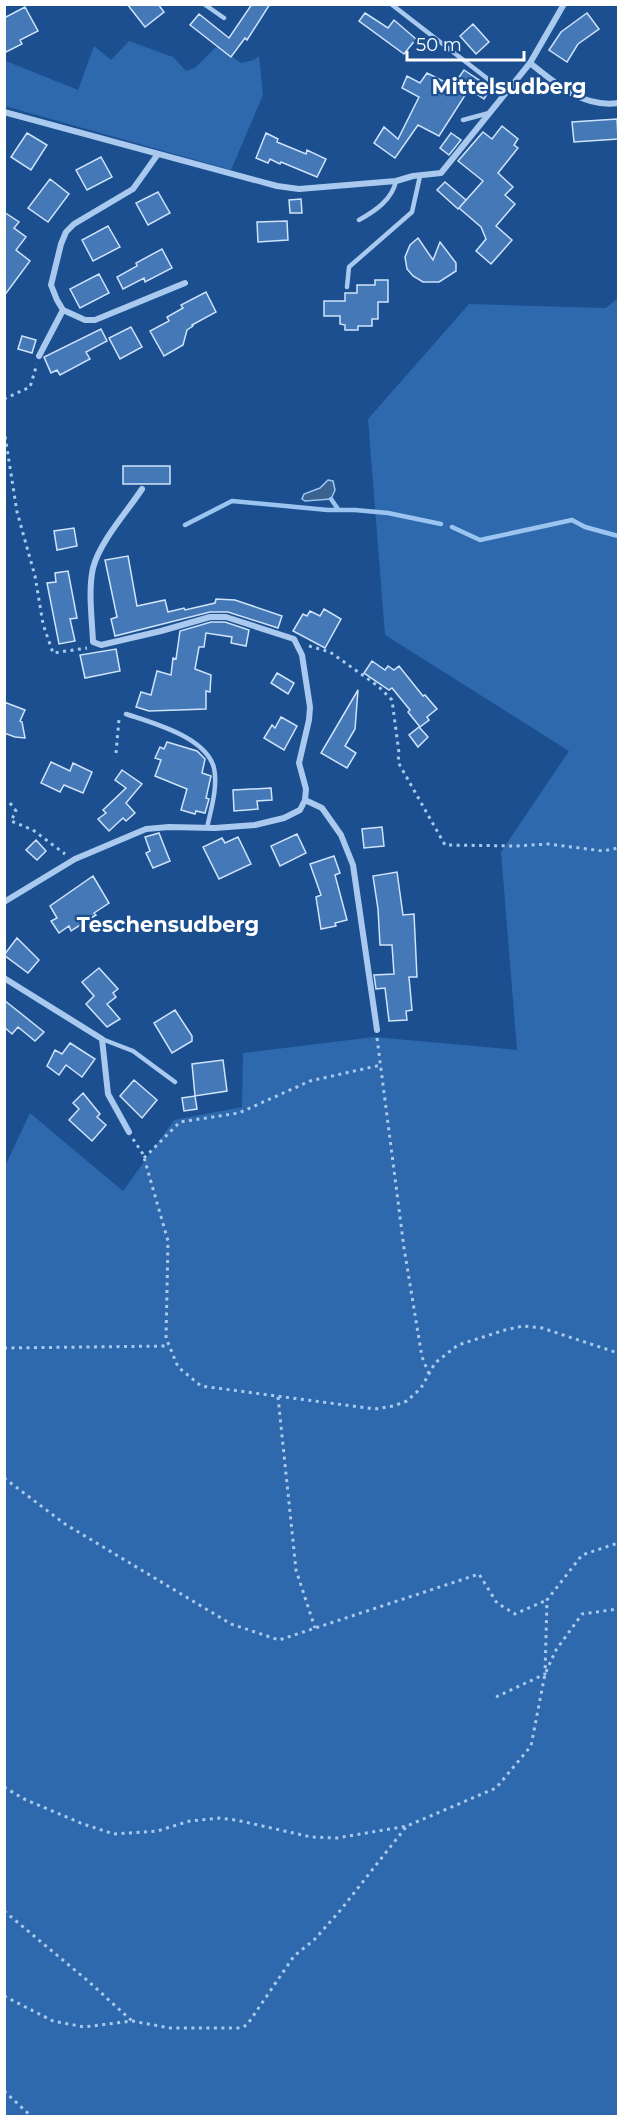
<svg xmlns="http://www.w3.org/2000/svg" width="623" height="2121" font-family="Montserrat,sans-serif">
	<style>
		.green { fill: #2e69ad }
		.water { fill: #3c6290; stroke: #9cc4f0; stroke-width: 1.5 }
		.lines { fill: none; stroke-linecap: round; stroke-linejoin: round }
		.stream { stroke: #9cc4f0; stroke-width: 4.5 }
		.building { fill: #4478b7; stroke: #cfe3fa; stroke-width: 1.5 }
		.path { stroke: #a9c9ee; stroke-width: 3; stroke-dasharray: 3 4.5; stroke-linecap: butt }
		.lane { stroke: #a9c9ee; stroke-width: 4.5 }
		.street { stroke: #a9c9ee; stroke-width: 6 }
		.labels { text-anchor: middle; stroke-width: 4.5; stroke-linejoin: round; paint-order: stroke }
		.neighbourhood-label { font-size: 21px; font-weight: bold; fill: #fff; stroke: #1b4f8f }
	</style>
	<rect width="100%" height="100%" fill="#1b4f8f"/>
	<path class="green" d="M129,41l44,16 13,14 9,-3 22,-22 24,17 13,-3 5,-4 4,39 -32,75 -226,-64 1,-45 72,29 16,-44 17,14z
		M618,298v1818h-613v-950l25,-53 93,78 51,-71 68,-13 1,-54 131,-16 143,13 -16,-198 68,-101 -184,-116 -17,-216 101,-115 137,4z"/>
	<path class="water" d="M328,480l5,1 2,9 -4,9 -26,2 -3,-2 2,-5 16,-6z"/>
	<g class="lines">
		<path class="stream" d="M331,499l7,10
			M185,525l47,-24 96,9h27l33,3 53,11
			M452,527l28,13 92,-20 13,7 33,9"/>
	</g>
	<path class="building" d="M127,4h31l6,8 -19,15z
		M252,4h18l-23,36 -2,-2 -14,19 -41,-32 9,-11 30,24z
		M25,7l13,24 -18,9 2,4 -18,9v-35z
		M365,13l23,15 6,-8 22,19 -12,15 -45,-33z
		M587,13l12,16 -21,15 -11,18 -18,-12 12,-18z
		M473,24l16,18 -13,12 -16,-18z
		M464,70l27,18 -7,11 -15,-10 -30,47 -21,-11 -23,33 -21,-15 10,-16 14,12 21,-42 -17,-9 5,-12 13,7 7,-10 26,13z
		M617,119l1,20 -44,3 -2,-20z
		M502,126l16,13 -4,6 4,3 -20,25 15,14 -8,8 10,9 -19,22 16,14 -21,24 -15,-13 10,-12 -5,-12 -22,-19 24,-27 -25,-20 25,-29 9,7z
		M27,133l20,12 -16,25 -20,-13z
		M266,133l12,6 -1,3 29,12 1,-4 19,9 -9,18 -36,-15 -1,2 -10,-5 -2,4 -12,-5z
		M451,133l10,7 -12,15 -9,-7z
		M101,157l11,20 -25,13 -11,-20z
		M50,179l19,15 -21,28 -20,-14z
		M445,182l21,18 -8,9 -21,-19z
		M158,192l12,21 -22,12 -12,-22z
		M301,199l1,14h-12l-1,-13z
		M4,212l15,10 -5,6 12,9 -10,13 14,11 -26,35z
		M287,221l1,19 -30,2 -1,-20z
		M108,226l12,21 -27,14 -11,-21z
		M418,238l15,22 7,-18 16,21v8l-17,11h-16l-10,-6 -6,-7 -2,-12 5,-12z
		M162,249l10,19 -27,14 -1,-4 -21,11 -6,-12 20,-11 -1,-3z
		M99,274l10,19 -29,15 -10,-19z
		M375,280h13v22h-10v17h-6v7h-14v4h-13v-5l-5,-1v-8h-16v-15h21v-8h12v-8h18z
		M206,292l10,20 -24,13 1,1 -6,4 -4,15 -19,11 -14,-25 19,-10 -2,-4 16,-9 -2,-3z
		M131,327l11,20 -22,12 -11,-21z
		M101,329l6,12 -21,11 4,7 -30,16 -3,-5 -6,3 -7,-16z
		M22,336l14,4 -4,13 -14,-4z
		M123,466h47v18h-47z
		M74,528l3,18 -20,4 -3,-19z
		M128,556l9,50 28,-6 3,12 16,-4 1,2 30,-7 1,-4 19,1 47,16 -4,12 -50,-16h-18l-95,24 -4,-17 6,-2 -12,-57z
		M68,571l9,47 -7,1 5,22 -16,3 -12,-61 9,-1 -1,-9z
		M324,609l17,10 -16,29 -32,-17 10,-17 4,2 3,-5 10,5z
		M211,622h14l24,8 -3,16 -15,-3 1,-6 -26,-4 -2,14h-5l-4,22 16,6 -1,17 -4,-1v18l-57,2 -13,-4 5,-15 10,3 6,-24 14,4 2,-17 3,1 4,-28z
		M116,649l4,22 -35,7 -5,-23z
		M372,661l13,9 3,-4 6,4 5,-4 24,30 2,-1 12,14 -10,8 2,3 -9,7 -12,-15 2,-2 -18,-22 -3,2 -25,-17z
		M277,673l17,10 -6,11 -17,-11z
		M358,690l-3,39 -10,17 11,7 -9,15 -26,-15z
		M4,702l21,8 -5,11 2,1 3,16 -10,-1 -11,-4z
		M281,717l16,9 -13,24 -20,-12 8,-13 3,3z
		M419,727l9,10 -10,10 -9,-12z
		M167,742l30,9 8,8 -3,14 9,3 -5,22 3,1 -4,14 -9,-2 -1,3 -14,-4 6,-21 -32,-13 6,-16 -6,-2 5,-11 4,2z
		M51,762l19,9 3,-8 19,9 -9,21 -19,-8 -4,7 -19,-9z
		M122,770l20,14 -16,19 9,10 -9,8 -3,-3 -14,13 -11,-12 8,-6 -3,-3 23,-22 -11,-8z
		M271,788l1,12 -15,1 1,8 -24,2 -1,-21z
		M382,827l2,19 -20,2 -2,-19z
		M159,833l11,28 -17,7 -7,-15 4,-2 -5,-14z
		M297,834l9,19 -26,13 -9,-20z
		M238,837l13,27 -32,15 -16,-32 19,-9 3,5z
		M36,840l10,11 -9,9 -11,-10z
		M334,856l6,17 -5,2 12,45 -12,3 1,3 -15,3 -5,-32 5,-2 -11,-31z
		M397,872l6,43 11,-1 3,63h-8l3,33 -6,1 1,9 -18,1 -4,-33 -9,1 -2,-14 20,-1 -2,-29h-12l-2,-36 -5,-33z
		M93,876l16,27 -15,10 2,2 -25,16 -2,-5 -10,7 -8,-12 6,-3 -7,-12z
		M17,938l22,22 -11,13 -24,-18z
		M99,968l19,21 -5,4 3,4 -9,7 13,15 -13,8 -21,-23 8,-8 -12,-14z
		M4,1000l40,32 -9,9 -17,-14 -6,7 -8,-7z
		M175,1010l17,26v5l-20,12 -18,-30z
		M70,1043l25,16 -13,18 -16,-12 -7,10 -12,-9 8,-16 7,4z
		M223,1060l4,31 -32,5 -3,-32z
		M134,1080l23,20 -15,18 -22,-22z
		M83,1093l17,21 -3,3 9,8 -14,16 -23,-21 10,-11 -6,-6z
		M195,1096l2,13 -13,2 -2,-13z"/>
	<g class="lines">
		<path class="path" d="M4,399l26,-12 7,-23
			M4,429l13,83 18,64 8,48 10,29 34,-5
			M309,646l21,6 48,34 14,14 7,53 -1,9 47,83 72,1 31,-2 55,7 15,-3
			M116,753l3,-34
			M10,803l6,8 -5,10 22,9 32,24
			M377,1038l27,210 18,109 7,17
			M133,1139l10,15 25,87 -2,97 12,29 23,19 174,23 18,-3 14,-5 14,-13 14,-25 23,-18 47,-15 18,-4 19,2 76,25
			M144,1158l36,-36 59,-9 71,-32 71,-16
			M4,1348l165,-2
			M278,1397l18,173 19,58
			M4,1478l61,46 166,100 48,16 200,-66 18,29 18,11 32,-14
			M496,1697l49,-23 2,-74 35,-45 36,-12
			M4,1787l20,12 59,25 31,10 43,-3 33,-10 29,-3 17,2 75,17 26,1 70,-12 89,-38 35,-42 14,-72 11,-24 26,-36 36,-5
			M4,1911l84,70 44,40
			M4,1996l49,25 31,6 48,-6 38,7h70l7,-3 47,-69 20,-16 25,-28 67,-85
			M4,2091l27,25"/>
		<path class="lane" d="M204,4l20,14
			M391,4l115,89
			M463,120l26,-7
			M359,220c16,-9 33,-20 37,-39
			M347,287l2,-20 63,-55 8,-36
			M126,714c27,9 80,23 88,54 4,19 -3,41 -7,60
			M102,1039l31,12 42,31"/>
		<path class="street" d="M530,63c26,21 53,45 88,40
			M4,112l273,74 22,3 97,-8 17,-5 28,-3 89,-110 34,-59
			M158,154l-25,35 -59,35 -8,8 -5,12 -10,41 6,15 6,10 22,10h10l90,-37
			M39,356l24,-46
			M305,800l17,8 19,27 12,30 24,165
			M4,902l71,-43 71,-30 23,-2 46,1 40,-3 29,-7 16,-8 5,-10 1,-11 -7,-26 10,-43 1,-13 -8,-52 -8,-16 -68,-22h-16l-49,14 -60,14 -8,-3c-1,-24 -5,-51 0,-74 7,-27 34,-56 49,-79
			M4,978l98,61 6,55 21,38"/>
	</g>
	<g class="labels">
		<g class="neighbourhood-label">
			<text x="509" y="94">Mittelsudberg</text>
			<text x="168" y="932">Teschensudberg</text>
		</g>
	</g>
	<rect width="623" height="2121" fill="none" stroke="#ffffff" stroke-width="12"/>
	<path d="M407 51v9h117v-9" fill="none" stroke="#ffffff" stroke-width="3"/>
	<text x="416" y="51" font-size="18" fill="#ffffff" stroke="#1b4f8f" stroke-width="4.5" paint-order="stroke">50 m</text>
</svg>
